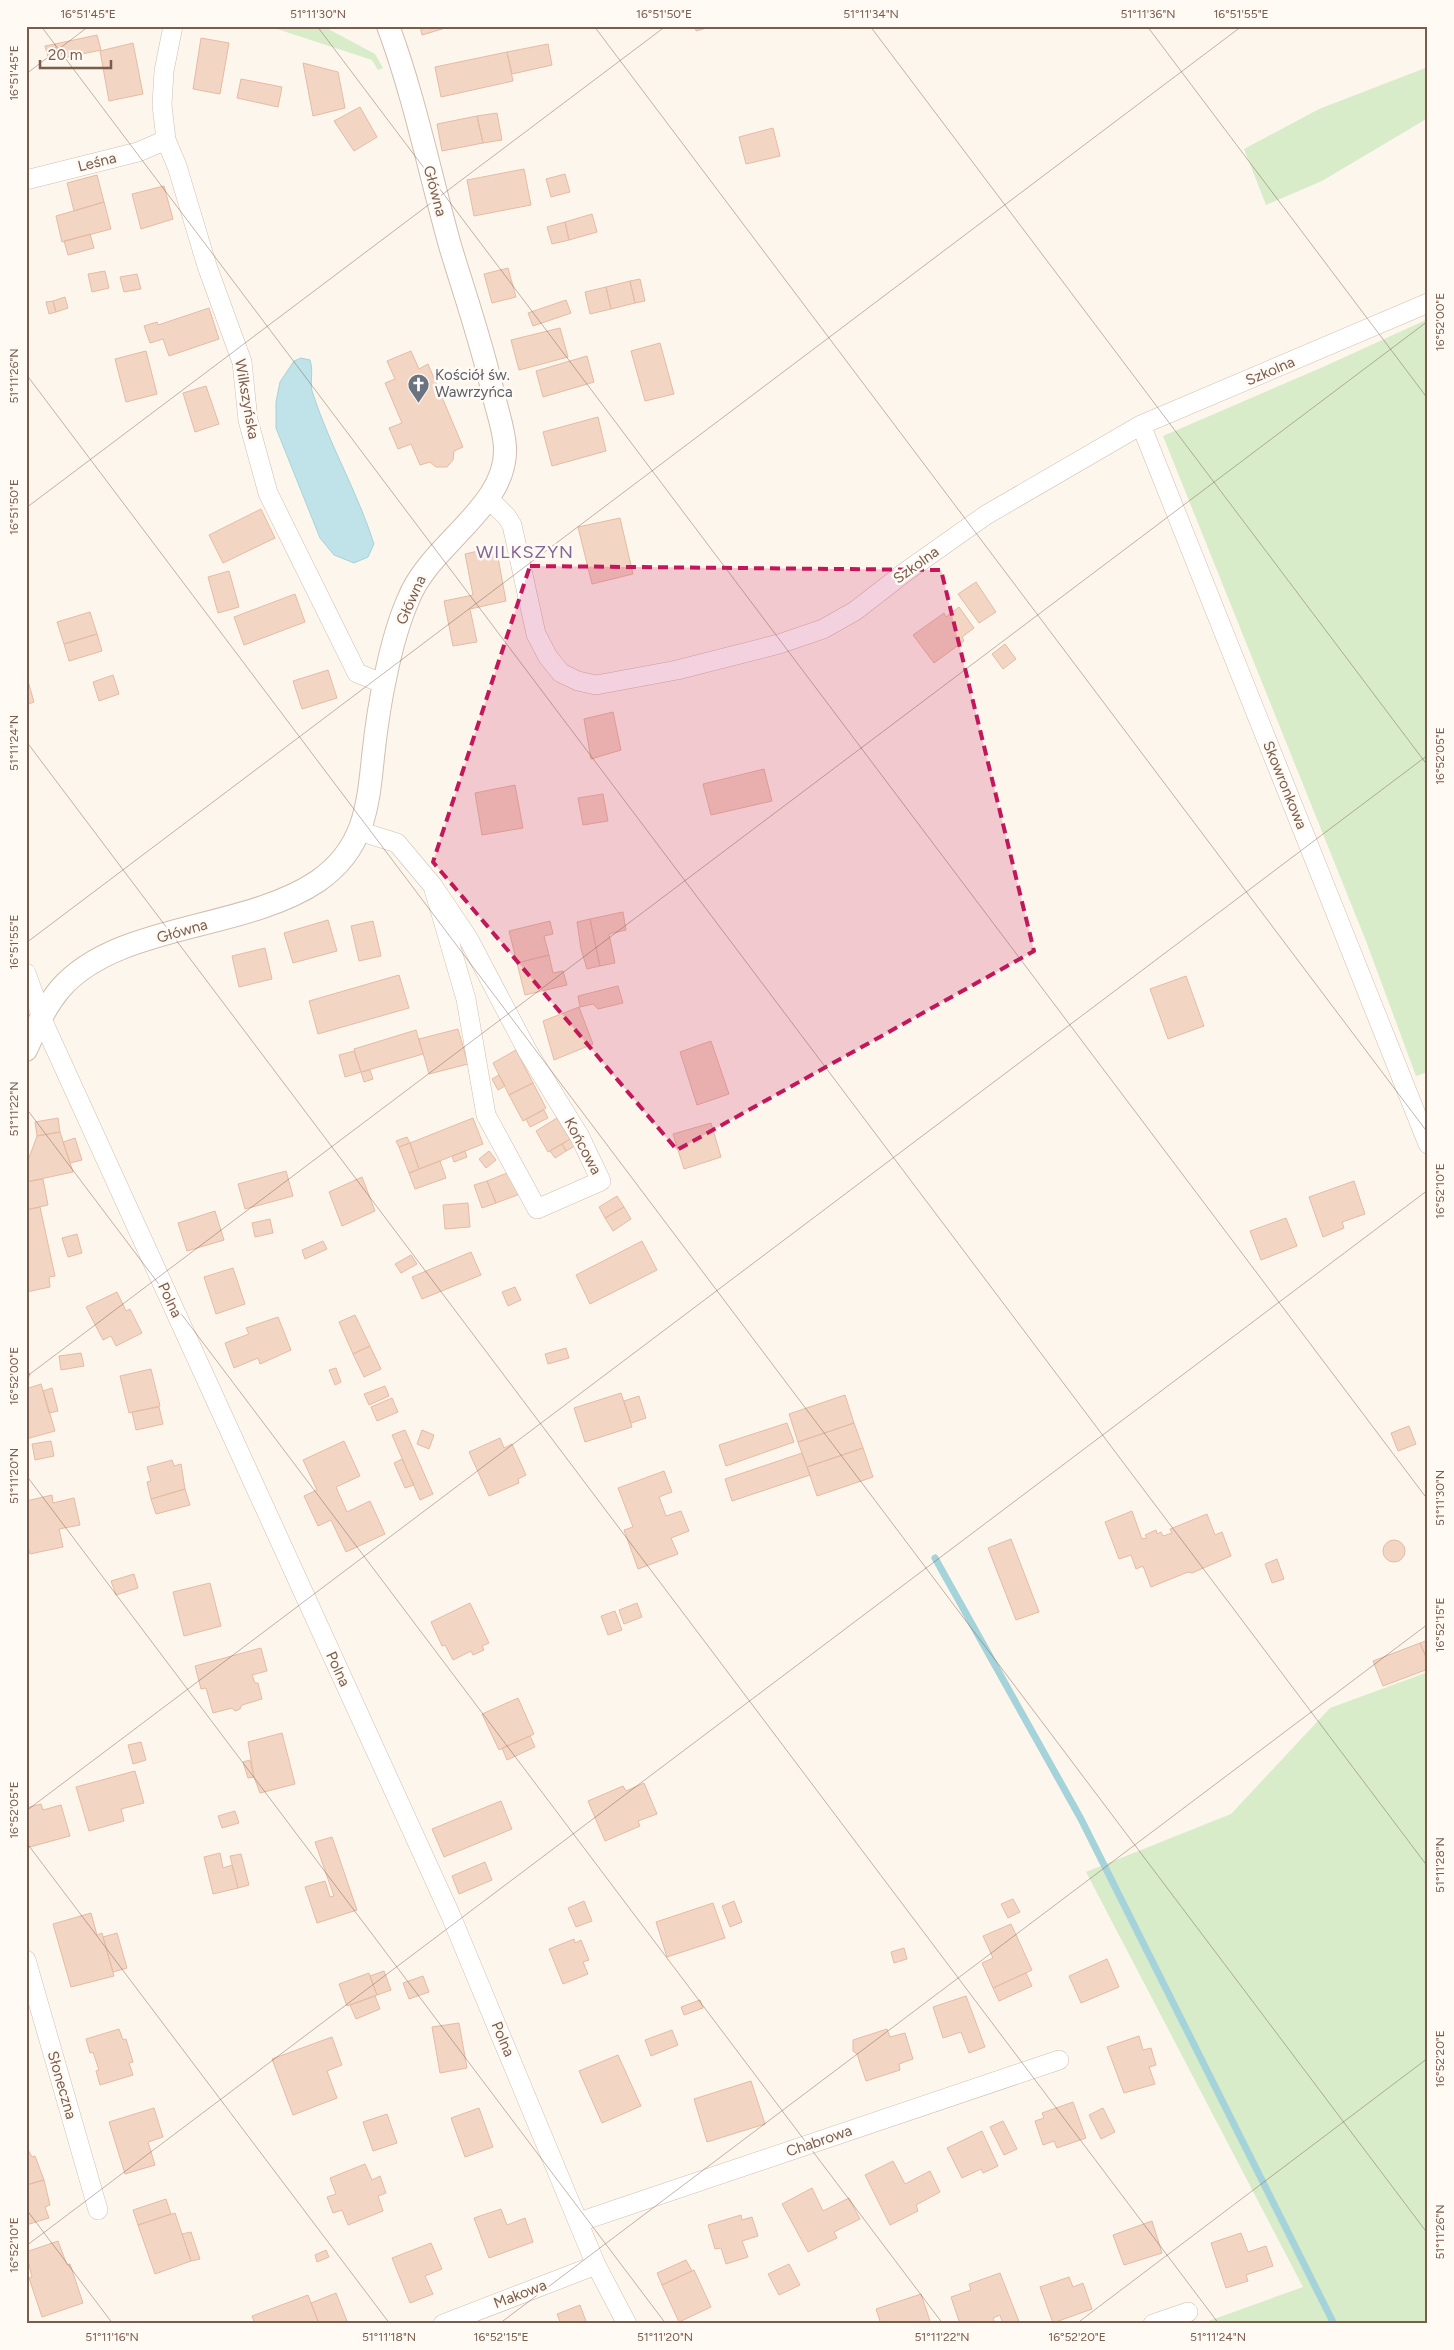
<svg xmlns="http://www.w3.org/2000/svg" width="1454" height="2350" font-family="Figtree,sans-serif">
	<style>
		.green { fill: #d8ecc9 }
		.water { fill: #bfe3e8; stroke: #a5d3da }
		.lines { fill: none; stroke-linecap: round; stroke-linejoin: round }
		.stream { stroke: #a5d3da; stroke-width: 7 }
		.building { fill: #f3d5c3; stroke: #e6bba3 }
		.minor-casing { stroke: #d1beb0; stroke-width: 20 }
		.tertiary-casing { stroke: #d1beb0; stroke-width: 24 }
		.minor { stroke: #fff; stroke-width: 19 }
		.tertiary { stroke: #fff; stroke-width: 22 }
		.marked { fill: #c2185b; fill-opacity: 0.2; stroke: #c2185b; stroke-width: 4; stroke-dasharray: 10 6; stroke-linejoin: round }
		.ticks { fill: none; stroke: #7a5c4d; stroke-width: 1; stroke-opacity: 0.45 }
		.labels { text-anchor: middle; stroke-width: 5; stroke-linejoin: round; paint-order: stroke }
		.street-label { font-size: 15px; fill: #7a5c4d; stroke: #fffaf3 }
		.worship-label { font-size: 15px; fill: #5b616d; stroke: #fffaf3; text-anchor: start }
		.quarter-label { font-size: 18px; letter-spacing: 1px; fill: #846695; stroke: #fffaf3 }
		.neatline { fill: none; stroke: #7a5c4d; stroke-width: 2 }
		.ticks-label { font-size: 12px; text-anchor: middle; fill: #7a5c4d }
	</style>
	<rect width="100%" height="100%" fill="#fdf6ec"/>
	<path class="green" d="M278,26h45l52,28 8,14 -5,2 -6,-10 -95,-31z
		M1428,67v51l-106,63 -56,24 -22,-56 75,-40z
		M1428,319v753l-12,4 -50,-135 -203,-505 160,-69z
		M1428,1672v652h-228l103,-37 -217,-415 145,-58 99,-106z"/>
	<path class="water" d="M301,358l9,2c4,12 -1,24 3,34 17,52 45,99 61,150l-6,13 -14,6 -20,-8 -14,-17 -44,-110v-26l4,-20 14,-21z"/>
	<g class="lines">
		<path class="stream" d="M935,1558l146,261 253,505"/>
	</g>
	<path class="building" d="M420,26h32l-30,9z
		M695,26h19l-18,5z
		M97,35l4,15 -43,9 -3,-15z
		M201,38l28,5 -9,51 -27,-5z
		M133,43l10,51 -34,7 -9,-50z
		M55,44l3,15 -9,2 -4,-15z
		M548,44l4,21 -40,9 -5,-22z
		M507,52l6,29 -72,16 -6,-30z
		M303,63l35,9 7,36 -32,8z
		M241,79l41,8 -4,20 -41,-9z
		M360,107l17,30 -23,14 -20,-30z
		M497,113l5,27 -19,3 -6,-27z
		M477,116l6,27 -41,8 -5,-27z
		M773,128l7,28 -34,8 -7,-27z
		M524,169l7,36 -57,11 -7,-36z
		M565,174l5,18 -19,5 -5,-18z
		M97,175l7,27 -30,9 -7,-28z
		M164,186l9,33 -32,10 -9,-35z
		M104,202l7,27 -49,13 -6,-26z
		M592,214l5,18 -28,8 -4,-18z
		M565,222l4,18 -17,4 -5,-17z
		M90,234l4,14 -26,7 -4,-14z
		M508,268l8,29 -24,6 -8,-29z
		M105,271l4,17 -17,4 -4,-18z
		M137,274l4,15 -17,3 -4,-15z
		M640,279l5,22 -10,2 -5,-22z
		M630,281l5,22 -24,6 -5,-22z
		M606,287l5,22 -21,5 -5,-22z
		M65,297l3,11 -12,4 -3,-11z
		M566,300l5,13 -38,13 -5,-13z
		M53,301l3,11 -7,2 -3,-12z
		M209,308l10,31 -50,17 -6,-17 -13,4 -6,-17 13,-4 1,3z
		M560,328l8,29 -49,13 -8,-30z
		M660,343l14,51 -29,7 -14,-50z
		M146,351l11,43 -31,8 -11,-43z
		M411,351l8,18 9,-5 35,83 -9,4 -1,9 -6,7h-11l-6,-5 -10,3 -9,-21 -13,5 -9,-21 13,-5 -17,-40 10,-4 -8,-18z
		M587,356l7,26 -51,15 -7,-26z
		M206,386l13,38 -24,8 -12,-39z
		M598,417l8,34 -54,15 -9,-34z
		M261,509l14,29 -52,25 -14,-28z
		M620,518l13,56 -41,10 -14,-57z
		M496,547l10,54 -36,8 7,33 -24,4 -9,-45 29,-6 -8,-41z
		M229,571l10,36 -21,6 -10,-36z
		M976,582l20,30 -17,11 -21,-29z
		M295,594l10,28 -61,23 -10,-28z
		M959,607l15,21 -12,9 2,4 -30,22 -21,-28 31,-22 2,4z
		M90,612l7,22 -33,10 -7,-22z
		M97,634l5,17 -33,10 -5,-17z
		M1005,644l11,15 -13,10 -11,-15z
		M328,670l9,28 -35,11 -9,-28z
		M26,674l8,28 -8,3z
		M113,675l6,19 -20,7 -6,-19z
		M613,712l8,38 -30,9 -7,-40z
		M764,769l8,32 -61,14 -8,-31z
		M515,785l8,43 -41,7 -7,-42z
		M603,794l5,27 -25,4 -5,-27z
		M623,912l3,18 -17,4 6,29 -15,3 -10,-47z
		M590,919l10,47 -13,3 -6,-20 -4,-27z
		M328,920l9,31 -44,12 -9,-30z
		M373,921l8,35 -22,5 -8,-35z
		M550,921l3,13 -9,2 5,19 -32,8 -8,-32z
		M265,948l7,31 -33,8 -7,-31z
		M549,955l4,18 10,-2 4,14 -42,10 -8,-32z
		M399,975l10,33 -91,26 -9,-33z
		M1186,976l18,50 -36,13 -18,-50z
		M618,986l5,17 -25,6 -5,-5 -13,3 -2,-11z
		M579,1007l14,37 -39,16 -11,-39z
		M458,1029l10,35 -39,10 -10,-35z
		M416,1030l7,24 -62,18 -7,-23z
		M711,1041l18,53 -32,11 -17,-53z
		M516,1050l17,33 -24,12 -16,-32z
		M354,1051l7,21 -16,5 -6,-22z
		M370,1070l3,9 -9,3 -3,-10z
		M499,1075l6,11 -7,4 -6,-11z
		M533,1083l13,25 -23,13 -14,-26z
		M544,1110l4,8 -18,9 -4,-8z
		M58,1118l2,14 -23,4 -2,-14z
		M473,1118l10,26 -64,25 -9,-26z
		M557,1118l13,21 -22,13 -12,-21z
		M711,1123l10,34 -37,12 -11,-35z
		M60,1132l13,40 -47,10v-16l11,-30z
		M407,1137l3,6 -11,4 -3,-6z
		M75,1138l7,22 -12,3 -7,-21z
		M570,1139l5,7 -9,5 -4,-7z
		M410,1143l9,26 -10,4 -10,-26z
		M562,1144l4,7 -11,7 -5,-7z
		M465,1151l2,6 -13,5 -2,-6z
		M489,1151l7,9 -10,8 -7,-9z
		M440,1161l6,17 -31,11 -6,-16z
		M286,1171l7,25 -48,13 -7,-25z
		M512,1171l8,23 -24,9 -9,-22z
		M362,1177l13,34 -33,15 -13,-34z
		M43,1179l5,26 -22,5v-28z
		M487,1181l9,22 -14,5 -8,-23z
		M1354,1181l11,33 -23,8 2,6 -21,9 -14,-40z
		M617,1196l7,11 -19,11 -6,-11z
		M468,1203l2,24 -25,2 -2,-24z
		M40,1207l15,69 -6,1 1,10 -24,5v-82z
		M624,1207l7,12 -18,12 -8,-13z
		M215,1211l9,29 -37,11 -9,-28z
		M1286,1218l11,28 -36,14 -11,-29z
		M270,1219l3,14 -18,4 -3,-14z
		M77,1234l5,19 -14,4 -6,-19z
		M323,1241l4,8 -22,10 -3,-9z
		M642,1241l15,29 -67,34 -14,-29z
		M471,1252l10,23 -59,24 -10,-22z
		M411,1255l6,9 -16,9 -6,-9z
		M233,1268l12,36 -29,10 -12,-37z
		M515,1287l6,13 -13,6 -6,-14z
		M117,1292l9,19 4,-2 12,24 -26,13 -5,-10 -8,4 -17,-33z
		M355,1315l15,31 -17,8 -14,-32z
		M278,1317l13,33 -31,14 -2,-6 -24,10 -9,-25 24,-9 -3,-6z
		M370,1346l11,23 -17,8 -11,-23z
		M566,1348l3,10 -21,6 -3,-10z
		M81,1353l3,13 -23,4 -2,-14z
		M26,1363l4,13 -4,1z
		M336,1368l5,14 -6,3 -6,-15z
		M151,1369l9,37 -31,7 -9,-37z
		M41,1384l14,47 -29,8v-50z
		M385,1386l4,10 -20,9 -5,-11z
		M52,1388l6,23 -9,2 -6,-22z
		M621,1393l11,34 -47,15 -11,-34z
		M845,1395l9,28 -56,19 -9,-28z
		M639,1396l7,22 -15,5 -7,-22z
		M392,1398l6,14 -21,9 -6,-14z
		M159,1407l4,17 -27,6 -4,-18z
		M787,1423l7,19 -68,24 -7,-21z
		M854,1423l9,25 -56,19 -9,-25z
		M1409,1426l7,18 -18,7 -7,-18z
		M405,1430l28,64 -13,6 -28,-65z
		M422,1430l12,5 -5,14 -12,-5z
		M500,1438l4,10 8,-4 14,31 -8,4 1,4 -30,13 -20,-44z
		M51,1441l3,15 -19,4 -3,-16z
		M344,1441l16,35 -24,11 11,25 23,-11 15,33 -39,18 -15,-32 -13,6 -14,-30 13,-6 -14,-30z
		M863,1448l10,29 -56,19 -10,-29z
		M802,1453l8,22 -78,26 -7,-22z
		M402,1459l12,26 -9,3 -11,-25z
		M172,1460l2,6 7,-2 4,25 -34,10 -4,-17 4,-1 -4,-14z
		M664,1471l8,21 -13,5 7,19 15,-5 8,20 -18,7 7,16 -40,15 -14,-39 9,-3 -15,-39z
		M185,1489l5,16 -34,9 -5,-15z
		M52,1495l1,8 21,-5 6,27 -21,4 4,18 -33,7 -4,-14v-39z
		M1132,1511l10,28 5,-1 -2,-3 11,-5 1,4 4,-2 2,4 9,-3 -2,-4 37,-15 8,21 7,-3 9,24 -39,17 -4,-1 -37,15 -8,-21 -7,3 -5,-14 -12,4 -14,-37z
		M1011,1539l28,73 -23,8 -28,-72z
		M1383 1551a11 11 0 1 1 22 0a11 11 0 1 1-22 0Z
		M1277,1559l7,20 -12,4 -7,-19z
		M134,1574l4,14 -22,7 -5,-14z
		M210,1583l11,43 -37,10 -11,-44z
		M470,1603l19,40 -7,3 2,4 -11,5 -2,-4 -18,9 -8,-15 -3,1 -11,-24z
		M637,1603l5,14 -18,7 -5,-14z
		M615,1611l7,19 -14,5 -7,-19z
		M1428,1640v19h-1l-7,-16z
		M1420,1643l8,19v7l-45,17 -10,-25z
		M261,1648l6,23 -15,4 3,8h3l4,16 -20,6 -2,4 -5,2 -3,-3 -19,5 -7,-25 -5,1 -6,-23z
		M518,1698l16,36 -35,16 -17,-36z
		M282,1733l13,51 -35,9 -6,-16 -6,-35z
		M530,1736l5,11 -28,13 -5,-12z
		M141,1742l5,18 -13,4 -5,-19z
		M250,1760l4,17 -6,1 -5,-16z
		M135,1771l9,32 -23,6 3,12 -35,10 -13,-44z
		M644,1783l13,31 -19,7 2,5 -35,15 -17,-40 35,-15 3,5z
		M501,1801l11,28 -68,28 -12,-28z
		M41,1804l2,6 18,-5 9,31 -44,12v-40z
		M235,1811l4,12 -17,5 -4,-12z
		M332,1837l25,73 -40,13 -12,-36 20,-6 5,16 4,-1 -19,-54z
		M220,1853l3,15 9,-3 6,23 -25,6 -9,-37z
		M241,1854l8,31 -11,3 -8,-32z
		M485,1862l7,18 -33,14 -7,-18z
		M1013,1899l7,13 -12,6 -7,-14z
		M584,1901l8,20 -16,6 -8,-19z
		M734,1901l8,21 -12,5 -8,-21z
		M713,1903l12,35 -58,19 -11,-35z
		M91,1913l6,22 5,-2 12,43 -43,11 -18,-63z
		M1011,1924l21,46 -39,18 -11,-25 11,-5 -10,-22z
		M117,1933l10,35 -14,4 -10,-35z
		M574,1939l1,4 6,-3 8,20 -6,2 5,12 -25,10 -14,-35z
		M904,1948l3,11 -13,4 -3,-11z
		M1107,1959l12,28 -38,16 -12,-27z
		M384,1971l7,19 -14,5 -7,-19z
		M369,1973l8,22 -30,11 -8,-22z
		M1026,1973l6,13 -33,15 -6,-13z
		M423,1976l6,16 -20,7 -6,-16z
		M375,1996l5,13 -24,10 -6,-14z
		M966,1996l19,51 -16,6 -8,-21 -18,6 -10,-31z
		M700,2000l3,8 -19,7 -3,-8z
		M459,2023l8,45 -27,5 -8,-46z
		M119,2029l4,11 3,-1 7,23 -4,1 4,12 -33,10 -4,-14 3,-1 -6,-18 -3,1 -4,-14z
		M887,2029l3,8 15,-4 8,26 -14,5 1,6 -34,11 -9,-27 -4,-3v-11z
		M672,2030l6,15 -27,11 -6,-16z
		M1139,2036l4,14 8,-2 5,17 -7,2 6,17 -31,9 -17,-46z
		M332,2037l10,28 -15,6 10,27 -44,17 -21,-56z
		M618,2055l23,51 -39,17 -23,-52z
		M751,2081l14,43 -58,18 -13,-43z
		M1073,2102l13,36 -29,10 -3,-7 -11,4 -8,-24 9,-3 -2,-5z
		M154,2108l9,29 -15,5 7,23 -30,9 -16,-52z
		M479,2108l14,39 -28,10 -14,-39z
		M1103,2108l12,24 -14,7 -12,-24z
		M387,2114l10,29 -24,8 -10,-29z
		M1003,2121l14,28 -13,6 -14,-28z
		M982,2131l16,35 -15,7 -2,-4 -19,9 -15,-30z
		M26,2146l6,11 3,-1 9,24 -18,5z
		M893,2161l12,23 25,-13 10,21 -24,13 2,6 -28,14 -25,-50z
		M365,2164l7,16 8,-4 6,17 -8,3 5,15 -35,14 -6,-15 -9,3 -6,-16 9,-3 -6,-16z
		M44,2180l6,25 -5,2 4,11 -23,7v-40z
		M812,2188l11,23 26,-13 11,21 -26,13 3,6 -29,14 -26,-48z
		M166,2199l5,15 -33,11 -5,-15z
		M501,2209l6,16 18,-7 8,24 -44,16 -15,-40z
		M175,2213l16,48 -36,13 -17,-49z
		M741,2215l1,5 10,-3 6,19 -16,5 6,16 -22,7 -5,-16 -6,1 -7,-24z
		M1152,2221l10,32 -38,12 -11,-30z
		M191,2232l9,27 -9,2 -9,-27z
		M1241,2233l7,19 18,-6 7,20 -27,9 2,6 -22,7 -15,-45z
		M58,2241l9,24 3,-1 13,39 -41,14 -13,-39 3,-1 -6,-25z
		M431,2243l11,26 -17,7 8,18 -23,9 -18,-45z
		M326,2250l3,7 -12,5 -2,-7z
		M686,2260l6,11 -30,14 -5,-12z
		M789,2264l11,21 -21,10 -11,-21z
		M694,2270l17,37 -32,15 -17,-37z
		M1000,2273l20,51h-17l-3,-9 -7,3 2,5 -3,1h-32l-9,-27 20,-7 -2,-6z
		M1069,2277l4,10 10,-4 9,26 -39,14 -13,-36z
		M336,2293l11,28 -8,3h-20l-8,-21z
		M921,2294l10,30h-50l-5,-15z
		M308,2295l11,29h-64l-3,-8z
		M580,2305l7,19h-26l-4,-10z"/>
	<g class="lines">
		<defs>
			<path id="minor" d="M173,26l-9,45 -2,34 4,35 11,26 30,100 35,96 6,58 20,73 89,180 27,11
				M26,180l112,-28 28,-12
				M1141,425l287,719
				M489,499l18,18 5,8 24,109 12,23 13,16 17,8 18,4 81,-15 102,-26 44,-15 32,-18 49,-38 82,-58 155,-90 287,-122
				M359,831l38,12 36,43 35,52 60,114 52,85 21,44 -64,28 -51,-94 -20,-116 -33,-113
				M26,973l19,53 406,890 145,349 31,59
				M26,1960l72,250
				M579,2222l480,-162
				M443,2324l153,-59
				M1153,2324l35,-12"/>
			<path id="tertiary" d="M26,1050c10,-22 19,-43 34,-61 57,-66 184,-58 258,-108 46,-32 50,-74 55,-124 3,-28 7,-56 13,-83 5,-24 12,-51 22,-74 22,-57 100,-92 97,-153 -1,-17 -7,-34 -11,-50 -11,-50 -28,-99 -43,-148 -21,-74 -36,-151 -63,-223"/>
		</defs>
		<use href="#minor" class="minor-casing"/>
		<use href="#tertiary" class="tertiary-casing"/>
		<use href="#minor" class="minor"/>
		<use href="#tertiary" class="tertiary"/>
	</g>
	<path class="marked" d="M530,566l411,4 93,381 -357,199 -244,-288z"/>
	<path class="ticks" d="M41,26l1387,1841M317,26l1111,1474M594,26l834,1107M870,26l558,740M1147,26l281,373M1423,26l5,6M26,74l63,-48M26,374l1402,1860M26,508l640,-482M26,741l1193,1583M26,943l1216,-917M26,1108l917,1216M26,1377l1402,-1056M26,1475l640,849M26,1811l1402,-1056M26,1842l364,482M26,2209l87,115M26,2246l1402,-1056M499,2324l929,-700M1076,2324l352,-266"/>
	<defs>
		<symbol id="church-pin" viewBox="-11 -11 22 30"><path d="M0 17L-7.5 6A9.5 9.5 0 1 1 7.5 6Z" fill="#6b7280" stroke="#fffaf3"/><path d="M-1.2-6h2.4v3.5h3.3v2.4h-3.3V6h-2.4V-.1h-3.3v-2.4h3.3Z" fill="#fff"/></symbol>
	</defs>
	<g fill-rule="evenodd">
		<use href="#church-pin" x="406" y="372" width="25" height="34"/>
	</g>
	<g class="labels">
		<g class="street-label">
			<text transform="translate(97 162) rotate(-14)" y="5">Leśna</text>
			<text transform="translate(435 191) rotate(75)" y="5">Główna</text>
			<text transform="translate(1270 371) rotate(-23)" y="5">Szkolna</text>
			<text transform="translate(247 399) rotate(80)" y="5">Wilkszyńska</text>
			<text transform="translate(916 565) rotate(-36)" y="5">Szkolna</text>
			<text transform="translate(411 600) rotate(-66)" y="5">Główna</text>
			<text transform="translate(1285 785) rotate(68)" y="5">Skowronkowa</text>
			<text transform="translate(182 931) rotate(-16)" y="5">Główna</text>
			<text transform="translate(583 1146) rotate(62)" y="5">Końcowa</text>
			<text transform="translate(170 1300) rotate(65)" y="5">Polna</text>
			<text transform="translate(338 1669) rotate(65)" y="5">Polna</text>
			<text transform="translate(503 2039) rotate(67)" y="5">Polna</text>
			<text transform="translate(62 2085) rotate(74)" y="5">Słoneczna</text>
			<text transform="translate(819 2141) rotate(-19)" y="5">Chabrowa</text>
			<text transform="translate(520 2294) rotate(-21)" y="5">Makowa</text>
		</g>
		<g class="worship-label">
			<text x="435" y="380">Kościół św.<tspan x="435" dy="17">Wawrzyńca</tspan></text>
		</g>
		<g class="quarter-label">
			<text x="525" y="558">WILKSZYN</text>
		</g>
	</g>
	<rect width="1454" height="2350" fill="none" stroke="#fffaf3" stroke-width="55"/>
	<path d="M40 60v8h71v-8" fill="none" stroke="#7a5c4d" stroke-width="2.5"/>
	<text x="48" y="60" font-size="15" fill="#7a5c4d" stroke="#fffaf3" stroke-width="4" paint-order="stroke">20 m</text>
	<rect x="28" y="28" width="1398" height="2294" class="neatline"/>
	<g class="ticks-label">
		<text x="88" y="18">16°51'45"E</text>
		<text x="318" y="18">51°11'30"N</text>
		<text x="664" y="18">16°51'50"E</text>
		<text x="871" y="18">51°11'34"N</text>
		<text x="1148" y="18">51°11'36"N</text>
		<text x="1241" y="18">16°51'55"E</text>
		<text transform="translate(14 73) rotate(-90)" y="4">16°51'45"E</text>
		<text transform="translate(1440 322) rotate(-90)" y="4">16°52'00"E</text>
		<text transform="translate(14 376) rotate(-90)" y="4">51°11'26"N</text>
		<text transform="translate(14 507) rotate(-90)" y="4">16°51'50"E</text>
		<text transform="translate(14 743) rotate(-90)" y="4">51°11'24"N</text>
		<text transform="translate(1440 756) rotate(-90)" y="4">16°52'05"E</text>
		<text transform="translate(14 942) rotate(-90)" y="4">16°51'55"E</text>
		<text transform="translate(14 1109) rotate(-90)" y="4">51°11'22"N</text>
		<text transform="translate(1440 1191) rotate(-90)" y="4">16°52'10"E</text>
		<text transform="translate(14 1376) rotate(-90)" y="4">16°52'00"E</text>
		<text transform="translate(14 1476) rotate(-90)" y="4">51°11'20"N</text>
		<text transform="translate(1440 1498) rotate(-90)" y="4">51°11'30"N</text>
		<text transform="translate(1440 1625) rotate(-90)" y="4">16°52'15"E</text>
		<text transform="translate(14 1810) rotate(-90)" y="4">16°52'05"E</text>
		<text transform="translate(1440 1865) rotate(-90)" y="4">51°11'28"N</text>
		<text transform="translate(1440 2059) rotate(-90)" y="4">16°52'20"E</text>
		<text transform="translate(1440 2232) rotate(-90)" y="4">51°11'26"N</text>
		<text transform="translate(14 2245) rotate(-90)" y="4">16°52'10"E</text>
		<text x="112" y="2341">51°11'16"N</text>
		<text x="389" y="2341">51°11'18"N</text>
		<text x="501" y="2341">16°52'15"E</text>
		<text x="665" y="2341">51°11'20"N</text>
		<text x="942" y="2341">51°11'22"N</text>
		<text x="1077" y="2341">16°52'20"E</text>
		<text x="1218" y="2341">51°11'24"N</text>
	</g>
</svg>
